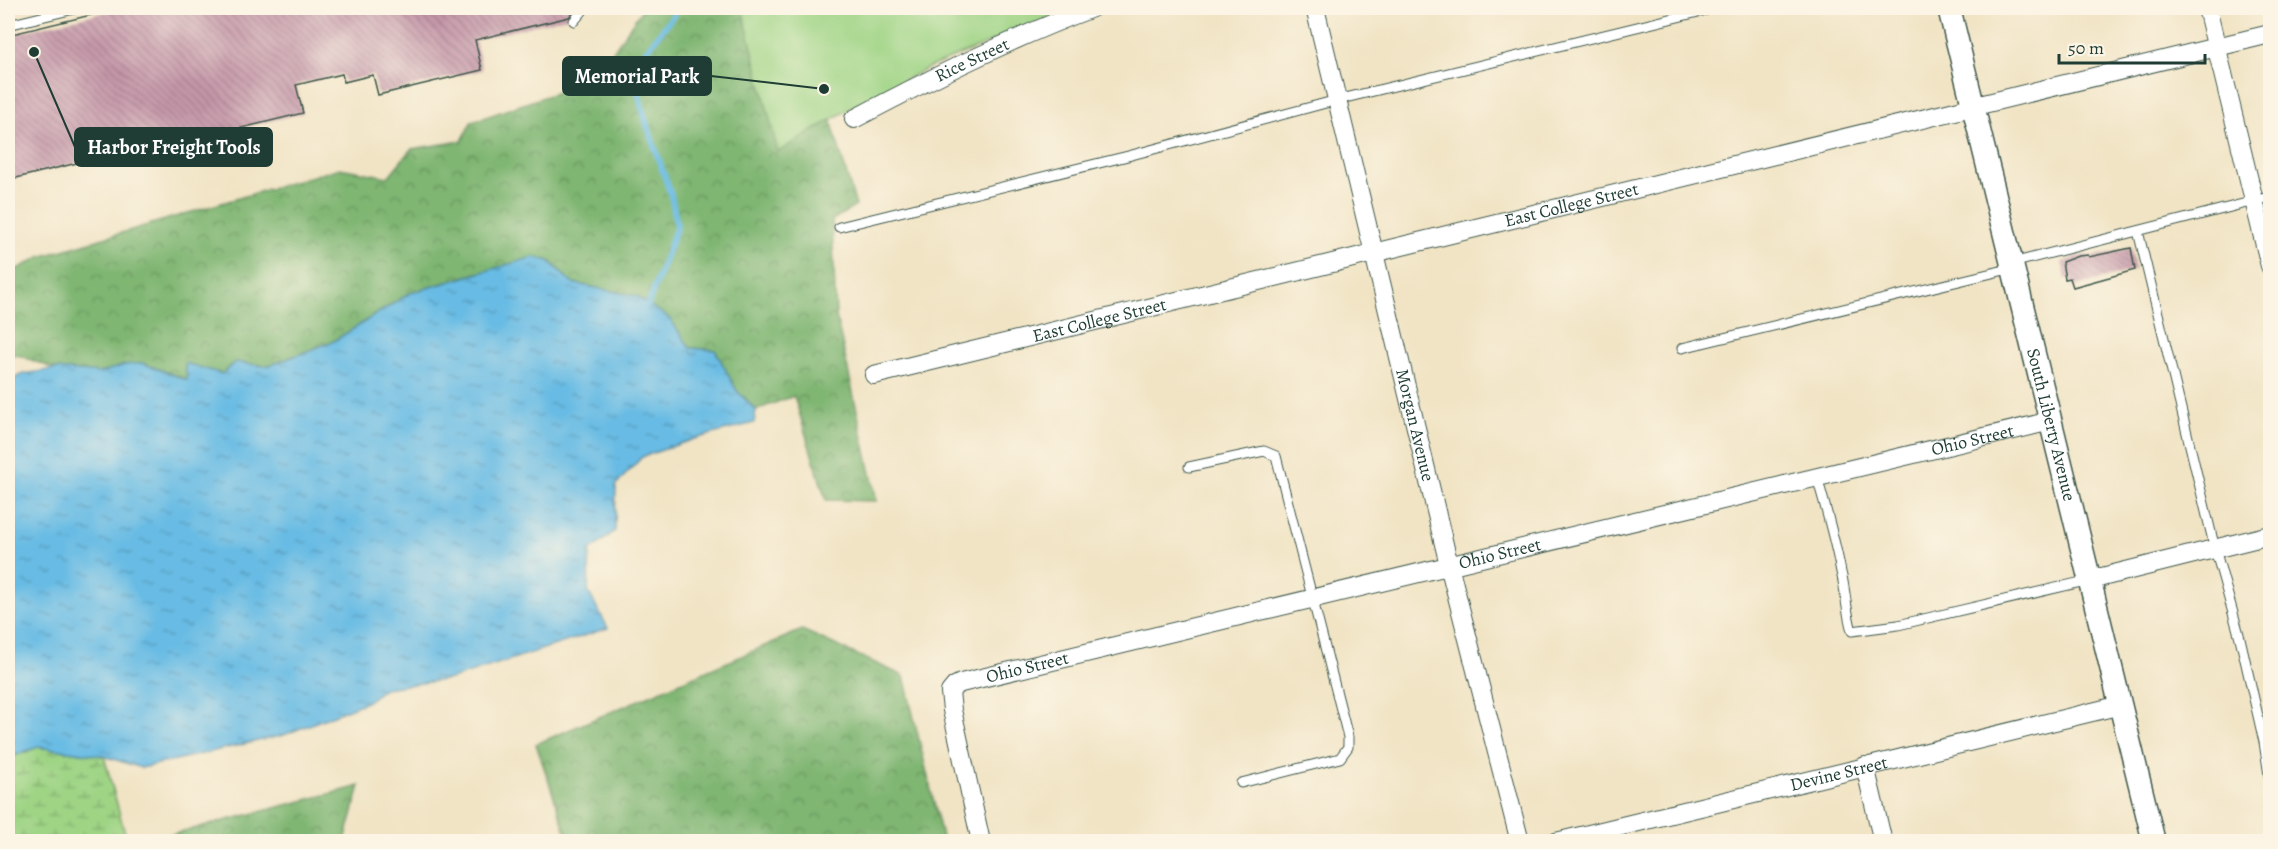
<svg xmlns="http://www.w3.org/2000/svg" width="2278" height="849" font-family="Alegreya,serif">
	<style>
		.forest { fill: url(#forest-crowns); stroke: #4f7a53; stroke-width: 1.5 }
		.wetland { fill: url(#wetland-marsh); stroke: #5f885c; stroke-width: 1.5 }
		.park { fill: #9fd485; stroke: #5f885c; stroke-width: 1.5 }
		.water { fill: url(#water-ripples); stroke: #447c8c; stroke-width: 1.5 }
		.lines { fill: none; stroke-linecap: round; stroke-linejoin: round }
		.stream { stroke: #68bbe4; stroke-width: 6 }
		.building { fill: url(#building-back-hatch) }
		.service-casing { stroke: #3e564a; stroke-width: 11 }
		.minor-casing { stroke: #3e564a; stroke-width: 20 }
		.tertiary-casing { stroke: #3e564a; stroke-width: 25 }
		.service { stroke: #fff; stroke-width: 9 }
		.minor { stroke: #fff; stroke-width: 18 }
		.tertiary { stroke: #fff; stroke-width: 22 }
		.labels { text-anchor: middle; stroke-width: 6; stroke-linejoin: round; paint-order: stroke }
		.street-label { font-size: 18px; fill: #1f3d34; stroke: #fcf5e5 }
		.leader { fill: none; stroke: #1f3d34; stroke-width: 2 }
		.callout-dot { fill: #1f3d34; stroke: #fcf5e5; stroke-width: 2 }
		.callout { fill: #1f3d34; stroke: #1f3d34; stroke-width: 2 }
		.callout-label { font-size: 20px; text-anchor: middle; font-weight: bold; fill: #fff }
	</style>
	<defs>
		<pattern id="forest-crowns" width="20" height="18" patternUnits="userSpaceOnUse" patternTransform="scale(1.5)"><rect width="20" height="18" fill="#7fb672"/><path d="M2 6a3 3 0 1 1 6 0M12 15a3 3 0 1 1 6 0" fill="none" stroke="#67955e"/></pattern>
		<pattern id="wetland-marsh" width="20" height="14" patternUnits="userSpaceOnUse" patternTransform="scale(1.5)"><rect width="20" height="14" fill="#9fd485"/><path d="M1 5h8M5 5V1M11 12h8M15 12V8" fill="none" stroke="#81ad6e"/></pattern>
		<pattern id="water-ripples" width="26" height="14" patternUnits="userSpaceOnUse" patternTransform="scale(1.5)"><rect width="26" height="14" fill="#68bbe4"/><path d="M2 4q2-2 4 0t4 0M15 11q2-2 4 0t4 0" fill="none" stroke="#5599ba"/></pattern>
		<pattern id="building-back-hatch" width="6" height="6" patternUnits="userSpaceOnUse" patternTransform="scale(1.5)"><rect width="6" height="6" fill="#c596a8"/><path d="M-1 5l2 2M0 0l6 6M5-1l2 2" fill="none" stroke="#9f7c8a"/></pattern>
	</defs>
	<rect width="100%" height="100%" fill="#fcf5e5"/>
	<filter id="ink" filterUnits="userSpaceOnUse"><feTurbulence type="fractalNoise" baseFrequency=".0167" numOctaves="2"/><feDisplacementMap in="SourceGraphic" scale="12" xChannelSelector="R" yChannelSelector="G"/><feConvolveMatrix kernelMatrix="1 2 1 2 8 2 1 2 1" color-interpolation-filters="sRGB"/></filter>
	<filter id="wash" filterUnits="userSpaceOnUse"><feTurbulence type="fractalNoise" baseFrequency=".008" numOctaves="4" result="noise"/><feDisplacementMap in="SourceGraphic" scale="24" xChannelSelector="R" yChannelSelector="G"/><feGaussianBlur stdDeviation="1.35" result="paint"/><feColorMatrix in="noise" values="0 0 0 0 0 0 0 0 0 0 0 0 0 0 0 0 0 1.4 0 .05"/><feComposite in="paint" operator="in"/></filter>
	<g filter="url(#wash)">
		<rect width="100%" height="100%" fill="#f1e4c5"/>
		<path class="forest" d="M643,8h143l37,85 33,113 -24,14 4,96 41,185 -51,-1 -32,-104 -38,14 -19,-19 -22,-41 -25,-2 -20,-29 -34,-23 -64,-13 -22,-22 -73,12 -67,20 -76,48 -63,24 -6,1 -30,-4 -13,12 -37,-11 3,17 -46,-17 -17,2 -25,8 -45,-4 -37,-14h-10v-81l32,-17 300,-89 48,9 23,-28 51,-8 9,-19 131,-45 7,-20z
			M802,630l102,46 39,165h-374l-33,-97z
			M360,786l-15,55h-199z"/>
		<path class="wetland" d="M38,747l66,9 23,85 -119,1v-84z"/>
		<path class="park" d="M742,8h332l-144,59 -86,45 -66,40z"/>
		<path class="water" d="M534,257l15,4 23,22 64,13 34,23 20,29 25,2 22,41 19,19 -2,13 -60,16 -52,18 -26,28 -1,46 -25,20 -2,40 20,37 -157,51 -66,9 -19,14 -82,33 -143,33 -37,-12 -66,-9 -30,11v-376l15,-8 32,-5 45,4 25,-8 17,-2 45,17 -2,-17 37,11 13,-12 30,4 6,-1 63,-24 76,-48z"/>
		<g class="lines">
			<path class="stream" d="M642,308l6,-3 29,-79 -6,-31 -25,-73 -14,-53 47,-61"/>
		</g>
		<g id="blocks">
			<path class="building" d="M120,8h457l-8,9 -94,23 7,30 -104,25 -5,-20 -29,7 -2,-8 -46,11 7,28 -160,39 -1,-5 -134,33v-145z
				M2131,248l4,22 -62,17 -3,-9 -5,1 -3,-17 16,-6 10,-1 1,2z"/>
		</g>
	</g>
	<g filter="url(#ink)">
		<use href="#blocks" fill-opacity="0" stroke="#3e564a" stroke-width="1.5"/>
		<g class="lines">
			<defs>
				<path id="service" d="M574,21l11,-13
					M8,25l70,-17
					M839,227l289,-71 209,-56 378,-92
					M2138,231l77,318 25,89 24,104 6,40
					M2012,263l258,-66
					M1682,348l331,-80
					M1189,467l75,-16 12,5 72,281v10l-8,11 -99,25
					M1817,477c9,32 18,63 24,95 5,20 5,39 11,59l46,-6 192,-45"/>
				<g id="minor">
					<path id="s1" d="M1315,8l134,557 71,277"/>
					<path d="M2207,8l63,258"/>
					<path id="s2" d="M854,119c78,-41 156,-80 238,-111"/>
					<path id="s3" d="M874,375l1396,-341"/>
					<path d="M2090,580l180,-45"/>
					<path d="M1865,766l18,76"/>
					<path id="s4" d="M981,842l-29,-132 -2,-18 5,-6 6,-3 1090,-262"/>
					<path id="s5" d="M1556,842l565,-137"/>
				</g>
				<g id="tertiary">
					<path id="s6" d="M1949,8l205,834"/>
				</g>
			</defs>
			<use href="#service" class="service-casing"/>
			<use href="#minor" class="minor-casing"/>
			<use href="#tertiary" class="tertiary-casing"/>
			<use href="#service" class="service"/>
			<use href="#minor" class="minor"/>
			<use href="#tertiary" class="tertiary"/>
		</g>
	</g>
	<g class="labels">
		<g class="street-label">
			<text dy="6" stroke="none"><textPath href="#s2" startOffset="132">Rice Street</textPath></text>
			<text dy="6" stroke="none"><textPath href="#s3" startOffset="718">East College Street</textPath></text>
			<text dy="6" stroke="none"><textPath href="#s3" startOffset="232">East College Street</textPath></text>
			<text dy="6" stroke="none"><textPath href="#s6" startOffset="429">South Liberty Avenue</textPath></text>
			<text dy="6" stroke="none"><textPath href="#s1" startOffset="429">Morgan Avenue</textPath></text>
			<text dy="6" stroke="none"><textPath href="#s4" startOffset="1208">Ohio Street</textPath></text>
			<text dy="6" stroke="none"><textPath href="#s4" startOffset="722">Ohio Street</textPath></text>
			<text dy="6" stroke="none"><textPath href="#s4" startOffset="236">Ohio Street</textPath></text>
			<text dy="6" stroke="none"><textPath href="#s5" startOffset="291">Devine Street</textPath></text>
		</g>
	</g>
	<path class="leader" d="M824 89L711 76M34 52L75 147"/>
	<g class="callout-dot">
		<circle cx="824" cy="89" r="6"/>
		<circle cx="34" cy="52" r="6"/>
	</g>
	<g class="callout">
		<rect x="563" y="57" width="148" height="38" rx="6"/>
		<rect x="75" y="128" width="197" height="38" rx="6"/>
	</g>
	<g class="callout-label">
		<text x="637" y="83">Memorial Park</text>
		<text x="174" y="154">Harbor Freight Tools</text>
	</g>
	<rect width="2278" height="849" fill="none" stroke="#fcf5e5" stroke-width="30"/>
	<path d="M2059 54v9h146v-9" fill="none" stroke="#1f3d34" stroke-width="3"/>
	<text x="2068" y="54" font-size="18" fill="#1f3d34" stroke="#fcf5e5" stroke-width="4.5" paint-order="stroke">50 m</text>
</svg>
